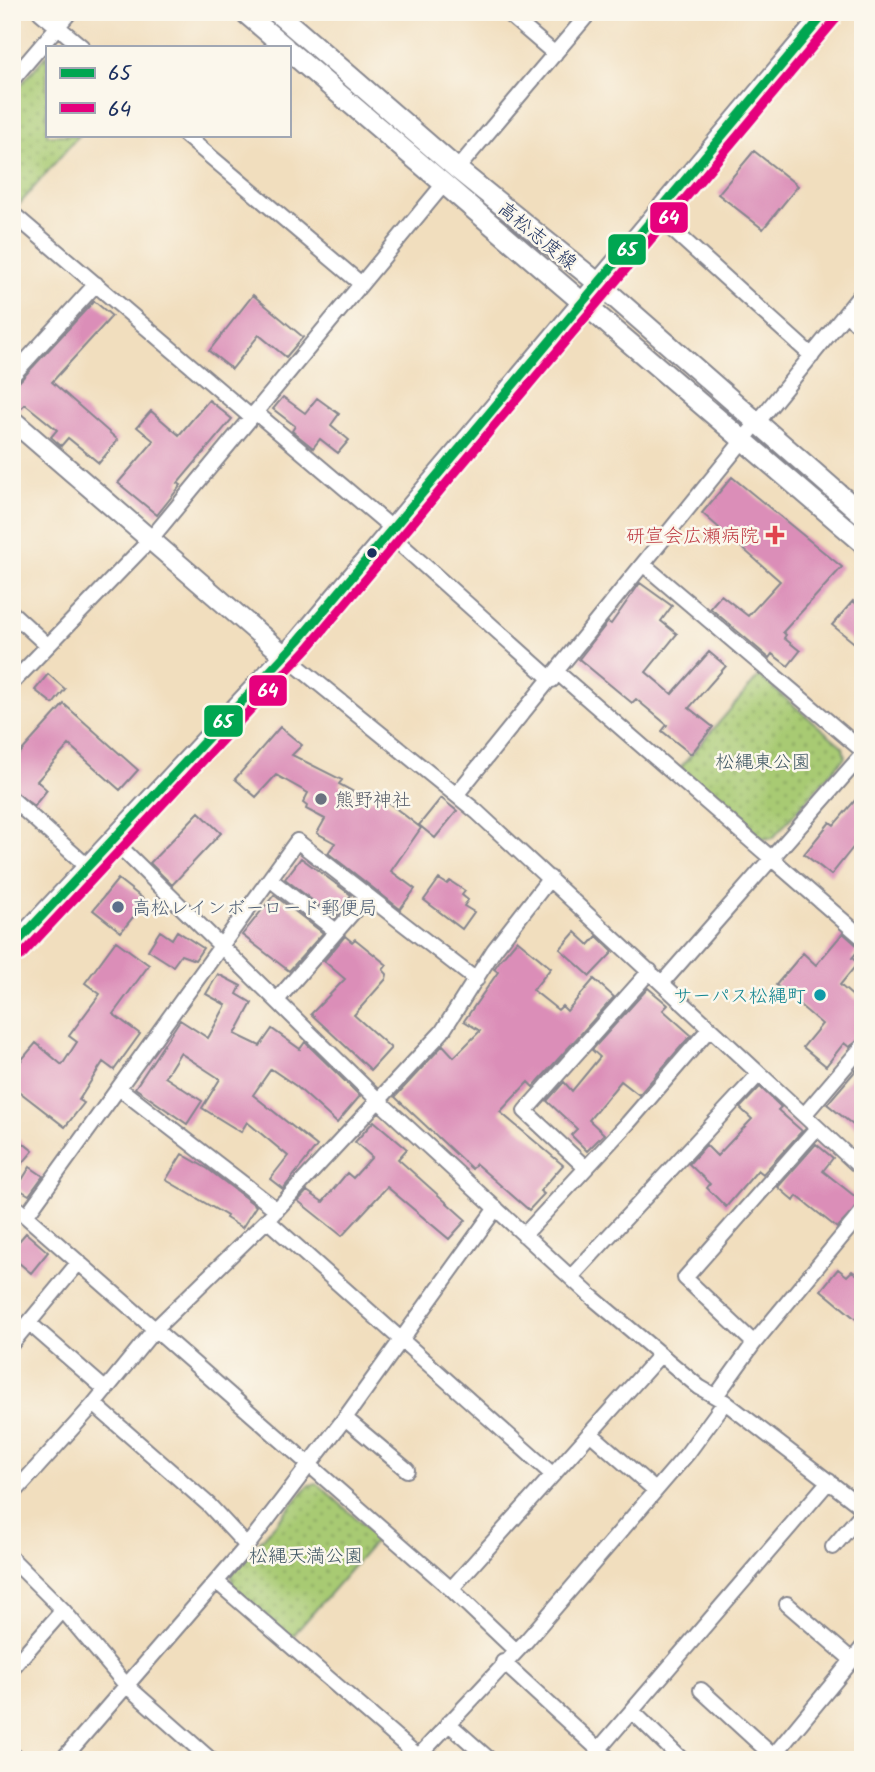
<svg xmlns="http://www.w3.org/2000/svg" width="875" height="1772" font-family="Kalam,'Klee One',sans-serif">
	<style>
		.grass { fill: url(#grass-dots); stroke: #627c68; stroke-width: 2 }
		.building { fill: #db8eb8 }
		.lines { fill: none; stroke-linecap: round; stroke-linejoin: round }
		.street-casing { stroke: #86868e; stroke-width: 18 }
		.secondary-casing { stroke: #86868e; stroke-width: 23 }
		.street { stroke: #fff; stroke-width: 14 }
		.secondary { stroke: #fff; stroke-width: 19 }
		.bus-1-casing { stroke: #fbf7ec; stroke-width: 14 }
		.bus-2-casing { stroke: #fbf7ec; stroke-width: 14 }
		.bus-1 { stroke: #00a651; stroke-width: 9 }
		.bus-2 { stroke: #e5007d; stroke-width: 9 }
		.health-dot { fill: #e0444e; stroke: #fbf7ec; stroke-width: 2.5 }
		.bus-dot { fill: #1b2f5e; stroke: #fbf7ec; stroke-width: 2.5 }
		.worship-dot { fill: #6b7280; stroke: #fbf7ec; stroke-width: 2.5 }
		.service-dot { fill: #5c6f8a; stroke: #fbf7ec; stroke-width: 2.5 }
		.culture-dot { fill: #0f9aa8; stroke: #fbf7ec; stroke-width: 2.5 }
		.labels { text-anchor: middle; stroke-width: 5; stroke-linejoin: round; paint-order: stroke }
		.street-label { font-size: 19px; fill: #1b2f5e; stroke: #fbf7ec }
		.health-label { font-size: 19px; fill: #be3a42; stroke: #fbf7ec; text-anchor: end }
		.park-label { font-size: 19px; fill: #3e5663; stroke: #fbf7ec }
		.worship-label { font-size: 19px; fill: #5b616d; stroke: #fbf7ec; text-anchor: start }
		.service-label { font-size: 19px; fill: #4e5e75; stroke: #fbf7ec; text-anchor: start }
		.culture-label { font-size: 19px; fill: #0d838f; stroke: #fbf7ec; text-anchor: end }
		.line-badge { stroke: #fbf7ec; stroke-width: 2.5 }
		.badge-label { font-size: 19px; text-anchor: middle; font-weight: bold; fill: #fff }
	</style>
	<defs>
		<pattern id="grass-dots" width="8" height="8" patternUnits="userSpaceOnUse" patternTransform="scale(1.75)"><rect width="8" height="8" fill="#a8ca73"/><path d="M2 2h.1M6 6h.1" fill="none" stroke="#88a462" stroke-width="1.8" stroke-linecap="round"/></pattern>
	</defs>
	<rect width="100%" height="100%" fill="#fbf7ec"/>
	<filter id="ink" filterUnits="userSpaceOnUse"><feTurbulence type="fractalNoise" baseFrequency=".0143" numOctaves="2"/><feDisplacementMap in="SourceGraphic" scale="14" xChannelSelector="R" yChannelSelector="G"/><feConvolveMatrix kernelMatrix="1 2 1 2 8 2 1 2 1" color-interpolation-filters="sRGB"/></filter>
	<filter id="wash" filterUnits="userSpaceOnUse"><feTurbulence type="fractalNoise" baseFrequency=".00686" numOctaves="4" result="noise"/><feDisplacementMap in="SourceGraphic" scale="28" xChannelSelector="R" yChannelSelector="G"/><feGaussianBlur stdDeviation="1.57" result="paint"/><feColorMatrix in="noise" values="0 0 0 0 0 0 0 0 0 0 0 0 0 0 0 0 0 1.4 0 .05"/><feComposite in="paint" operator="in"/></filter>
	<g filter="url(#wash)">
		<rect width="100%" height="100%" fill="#f1debe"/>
		<path class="grass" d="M47,54v81h32l-61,71 -6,-5v-106z
			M759,676l84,71 2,10 -72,81 -10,1 -83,-71z
			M318,1484l60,54 -87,100 -58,-53 -2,-10 78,-90z"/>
		<g id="blocks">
			<path class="building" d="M754,151l44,35 -35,43 -45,-35z
				M253,295l50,42 -17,20 -27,-22 -27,34 -23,-18z
				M94,301l18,15 -60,66 66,58 -19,23 -31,-25 -7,8 -10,-9 6,-7 -32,-26 -6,6 -7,-2v-23l7,-3z
				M283,397l22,16 12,-15 22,16 -8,11 18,15 -11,13 -18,-14 -7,9 -21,-17 3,-5 -22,-17z
				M209,400l23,19 -54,64 3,2 -24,30 -39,-32 36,-42 -17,-14 14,-16 28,24z
				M732,477l110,90 -59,65 3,3 -2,3 16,13 -12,15 -16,-12 -3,4 -59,-50 11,-13 27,21 32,-35 -78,-68z
				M640,583l32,23 -11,15 16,13 -31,38 26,22 37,-42 17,14 -37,42 24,19 -22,27 -29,-23 5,-6 -31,-26 -4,4 -53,-44 29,-37 3,2z
				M853,601l10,8v41l-31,-25z
				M48,674l17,15 -12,15 -18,-14z
				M64,704l74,66 -18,20 -51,-45 -32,36 10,9 -13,16 -22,-16v-28z
				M280,727l22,18 -10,10 50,25 -3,4 31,17 6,-8 45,35 -30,43 24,18 -15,20 -72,-56 7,-10 -18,-10 8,-14 -19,-10 1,-3 -4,-3 5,-10 -32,-18 -20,22 -21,-18z
				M863,791v44l-32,40 -27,-21 26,-32 4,3z
				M441,798l16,13 -22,27 -16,-13z
				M199,812l22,21 -49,52 -22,-22z
				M301,858l50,37 -16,23 -50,-39z
				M118,879l28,22 -25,31 -28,-22z
				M439,879l8,5 3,-3 15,10 -3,4 6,5 -4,6 10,6 -12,17 -38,-29z
				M274,895l49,38 -34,38 -47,-36z
				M160,931l12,8 5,-8 26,17 -8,12 -14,-5 -8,11 -25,-16z
				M575,932l14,13 8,-9 16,16 -23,24 -30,-27z
				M843,933l17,15 -8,10 6,5 -18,22 23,20v32l-14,10 -5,-4 -18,23 -23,-19 19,-23 -46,-39 27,-32 13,12z
				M345,936l7,6 3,-3 32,26 -4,5 4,4 -1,5 -32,36 37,33 -20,22 -60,-56 34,-35 -21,-18z
				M517,940l34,28 -18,22 25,20 4,-4 5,5 27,-32 20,18 -81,90 -5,-5 -28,30 63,53 -23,26 4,3 -15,16 -53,-46 -4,5 -77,-72 48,-52 11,12 26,-26 -16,-10 34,-49 -4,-3 7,-10z
				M116,941l33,24 -36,49 27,20 -26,36 -11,-8 -24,38 5,3 -19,24 -53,-41v-15l24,-28 26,22 15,-23 -8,-6 31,-42 -15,-11z
				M218,974l23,12 -4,8 15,9 -17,31 25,12 12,-17 28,20 5,-7 55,54 -23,27 -41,-37 -25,-17 -18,26 64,51 -34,43 -13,-10 18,-23 -41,-34 -6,10 -39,-24 18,-29 -40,-26 -15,24 37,24 -15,23 -52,-36 45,-68 28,18 18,-33 -20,-11z
				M648,988l20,17 -5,5 28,25 -52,60 -18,-14 -32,39 15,14 -17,17 -16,-16 6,-6 -30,-28 17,-19 8,9 28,-34 -8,-7z
				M863,1062v71l-36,-29z
				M760,1087l21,20 -3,3 24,21 -39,43 -5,-4 -32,37 -19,-19 3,-4 -21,-20 17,-19 11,11 35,-37 -12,-11z
				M374,1121l33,28 -9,10 68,61 -17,19 -62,-52 -45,49 -44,-35 9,-10 16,11 24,-29 6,5 19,-21 -17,-15z
				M12,1134l21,17 -21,25z
				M816,1144l17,14 -10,13 39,31 -25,26 -40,-32 -3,5 -16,-14z
				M182,1154l26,15 48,37 -14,22 -16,-10 1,-2 -61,-36z
				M30,1167l13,9 -14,19 -12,-7z
				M26,1233l22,19 -17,21 -19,-16v-8z
				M838,1269l9,7 5,-5 11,8v46l-42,-35z"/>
		</g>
	</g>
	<g filter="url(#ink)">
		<use href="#blocks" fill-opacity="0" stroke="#86868e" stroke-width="2"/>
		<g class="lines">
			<defs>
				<path id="street" d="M40,12l42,35
					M506,12l49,42
					M12,80l58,-68
					M185,135l175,148
					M457,169l133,-157
					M12,213l239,204
					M655,214l157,142
					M845,314l18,14
					M12,376l84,-92
					M255,412l137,116
					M388,533l164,147
					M644,565l219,186
					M12,613l35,32
					M285,656l192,156 386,358
					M558,673l305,265
					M12,683l137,-142 294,-356
					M456,795l407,-503
					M12,799l76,68
					M113,840l266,261 214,197 106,89 26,15 138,106
					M271,880l65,51
					M663,982l200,-228
					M277,1000l90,-104
					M119,1088l158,122
					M804,1115l59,-69
					M586,1168l-61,-57 125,-140
					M12,1204l439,385 64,61
					M26,1216l271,-375 179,139
					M267,1220l286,255
					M524,1235l104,-112 82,-95
					M571,1277l188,-203
					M29,1323l77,67
					M12,1343l67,-81
					M754,1343l-69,-65 131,-149
					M716,1396l38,-53 109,-132
					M94,1404l115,101 38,41
					M345,1418l62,52
					M590,1433l65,57
					M12,1495l82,-91 60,-74 113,-110 175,-188 52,-82 56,-72
					M833,1547l30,-35
					M12,1559l51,51 63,75 85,75
					M217,1582l201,174
					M451,1589l208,-233
					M787,1604l65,56
					M503,1662l107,98
					M12,1668l51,-58
					M701,1690l72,66
					M632,1711l50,49
					M448,1723l42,37
					M599,1749l230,-268
					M12,1754l7,6
					M62,1760l185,-214 98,-128 151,-210
					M415,1760l112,-120 160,-186 38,-52
					M770,1760l93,-113"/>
				<path id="secondary" d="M244,12l41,35
					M276,12l181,157 141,114 265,232
					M289,51l574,492
					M12,420l273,236
					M12,948l287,-308 527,-628"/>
			</defs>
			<use href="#street" class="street-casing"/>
			<use href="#secondary" class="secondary-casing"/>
			<use href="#street" class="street"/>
			<use href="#secondary" class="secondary"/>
			<defs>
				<path id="bus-1" d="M12,948l287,-308 527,-628"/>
				<path id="bus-2" d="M21,956l287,-308 527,-628"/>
			</defs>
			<use href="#bus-1" class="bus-1-casing"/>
			<use href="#bus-2" class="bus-2-casing"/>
			<use href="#bus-1" class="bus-1"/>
			<use href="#bus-2" class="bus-2"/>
		</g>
	</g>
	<path class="health-dot" d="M771.5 524.5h7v7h7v7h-7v7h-7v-7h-7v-7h7z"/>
	<circle class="bus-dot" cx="372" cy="553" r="6"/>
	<circle class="worship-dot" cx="321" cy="799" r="7"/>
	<circle class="service-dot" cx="118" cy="907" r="7"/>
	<circle class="culture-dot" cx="820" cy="995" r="7"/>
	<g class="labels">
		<g class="street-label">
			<text transform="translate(538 235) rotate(39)" y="7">高松志度線</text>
		</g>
		<g class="health-label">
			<text x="759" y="542">研宣会広瀬病院</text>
		</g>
		<g class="park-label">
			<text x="763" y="768">松縄東公園</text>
			<text x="306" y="1562">松縄天満公園</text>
		</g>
		<g class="worship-label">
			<text x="335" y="806">熊野神社</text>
		</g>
		<g class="service-label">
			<text x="132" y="914">高松レインボーロード郵便局</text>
		</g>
		<g class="culture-label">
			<text x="806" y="1002">サーパス松縄町</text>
		</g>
	</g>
	<g class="line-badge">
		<rect x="649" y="201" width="40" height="33" rx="7" fill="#e5007d"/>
		<rect x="607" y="233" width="40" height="33" rx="7" fill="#00a651"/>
		<rect x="248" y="674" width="40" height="33" rx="7" fill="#e5007d"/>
		<rect x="203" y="704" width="41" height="34" rx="7" fill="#00a651"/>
	</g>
	<g class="badge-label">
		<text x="669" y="224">64</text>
		<text x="627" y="256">65</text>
		<text x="268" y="697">64</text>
		<text x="223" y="728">65</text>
	</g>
	<rect width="875" height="1772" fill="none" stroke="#fbf7ec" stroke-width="42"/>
	<rect x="46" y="46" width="245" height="91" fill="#fbf7ec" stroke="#a1a7b3" stroke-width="2"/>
	<rect x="60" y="68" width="35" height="10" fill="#00a651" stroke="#a1a7b3" stroke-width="2"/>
	<text x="108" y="80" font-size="21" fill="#1b2f5e">65</text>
	<rect x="60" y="103" width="35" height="10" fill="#e5007d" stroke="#a1a7b3" stroke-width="2"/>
	<text x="108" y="116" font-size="21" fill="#1b2f5e">64</text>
</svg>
